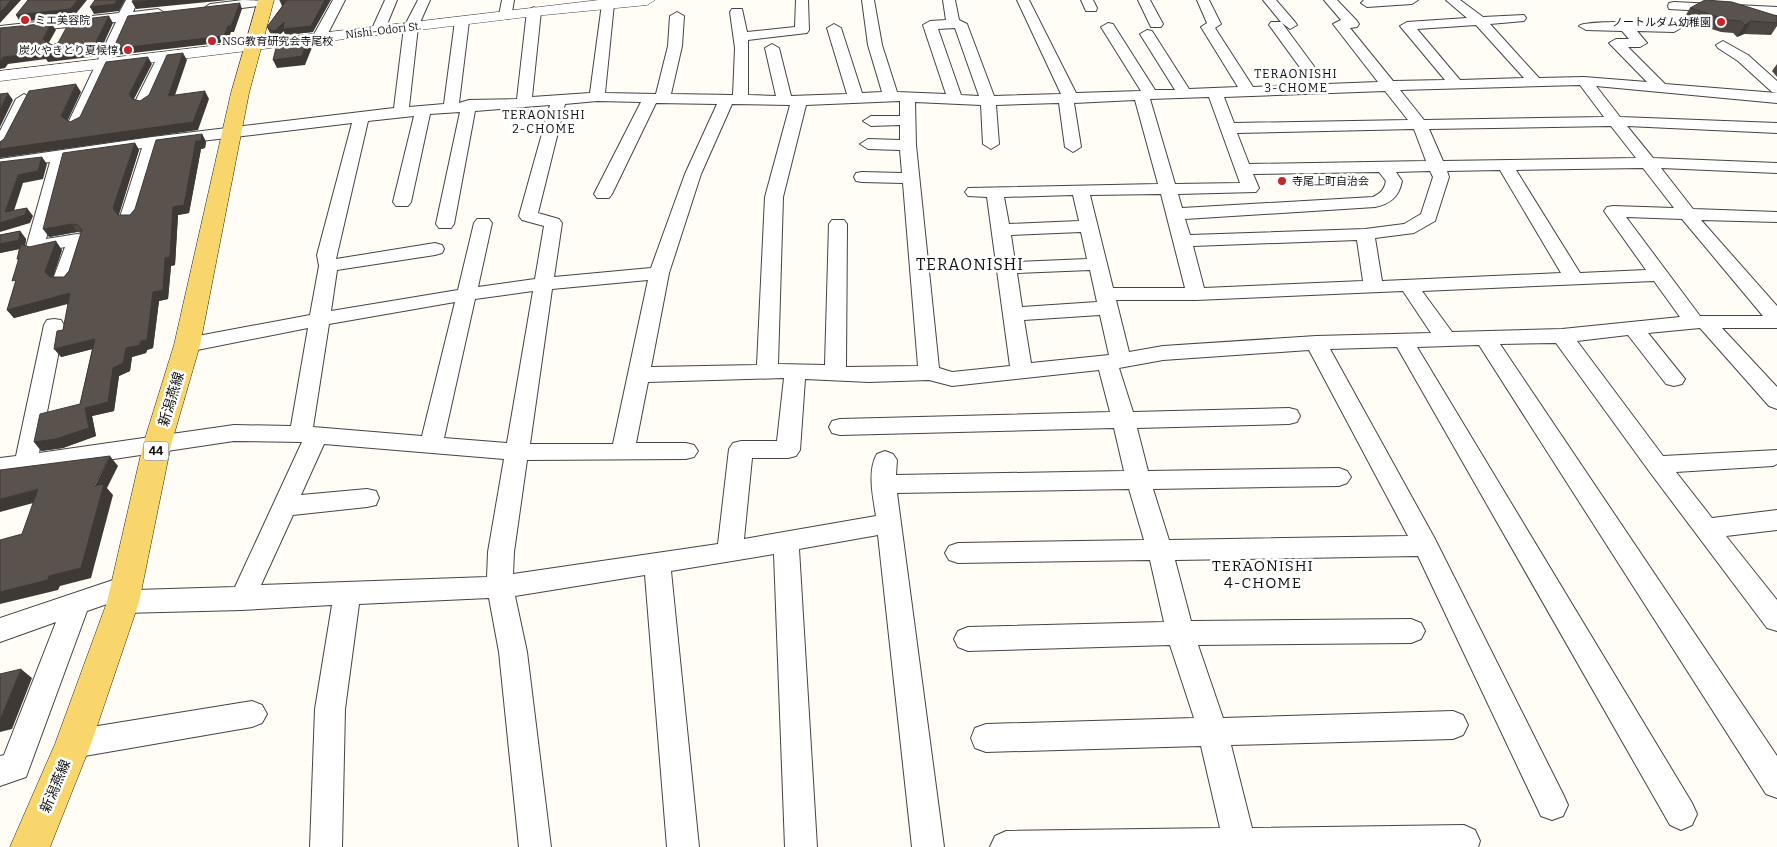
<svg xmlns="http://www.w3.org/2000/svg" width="1777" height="847" font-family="Bitter,'Noto Sans JP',serif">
  <rect width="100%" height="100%" fill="#fffdf5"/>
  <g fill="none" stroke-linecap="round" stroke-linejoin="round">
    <g stroke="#444" stroke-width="2">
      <path id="minor" d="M126 0H138L133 12 158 9 165 13 158 17 129 20 84 123 76 128 70 126 68 123 116 22 0 34V26L119 13Z
        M243 0 271 1 265 5 210 12 204 8 210 4Z
        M333 0H345L324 41H314L312 38Z
        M385 0H397L383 34H373L371 31Z
        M418 0H430L418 27 409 107 444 104 455 21 462 17 469 21 459 103 469 100 517 99 527 11 534 7 541 11 532 97 590 93 602 4 608 0 614 4 605 93 656 94 668 46 670 16 677 12 684 16 682 46 671 94 733 95 735 48 730 12 732 9H742L747 32 795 27 796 0H808L809 30 807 33 748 40V95L776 96 765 48 772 44 779 48 791 96 847 94 827 28 834 24 841 28 862 93 882 92 868 45 862 0H874L882 45 897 92 946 94 923 25 930 21 946 20 943 0H955L959 20 967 24 994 96 1061 94 1017 0H1029L1076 93 1141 91 1101 27 1108 23 1113 24 1155 90H1175L1140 34 1147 30 1152 31 1189 89 1238 87 1201 27 1207 23 1197 0H1209L1221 24 1215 28 1253 87 1312 84 1269 25 1271 22H1281L1263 0H1276L1295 22 1297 25 1290 29 1282 23 1327 84 1378 82 1333 24 1341 20 1324 0H1337L1357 21 1359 24 1357 27 1350 28 1393 81 1445 80 1400 26 1407 22 1467 18 1446 0H1460L1483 17 1524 15 1526 18 1524 21 1490 24 1539 78 1584 77 1647 82 1609 43 1616 39H1629L1622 31 1586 30 1579 26C1585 20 1667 22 1679 25L1681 28 1674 32 1637 31 1647 43 1640 47H1628L1665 84 1777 93V103L1596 86 1620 117 1777 123V133L1627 126 1653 158 1777 163V173L1661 168 1693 209 1777 212V222L1701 220 1777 306V328H1722L1777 387V409L1769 406 1700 328 1648 333 1685 379 1682 384 1674 386 1666 384 1628 335 1577 341 1663 456 1777 450V464L1773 466 1676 472 1712 518 1777 510V530L1726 536 1777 600V631L1767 628 1649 471 1556 343 1500 344 1777 756V798L1766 794 1479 345 1417 347 1692 803 1697 814 1692 825 1681 830 1670 825 1397 347 1330 349 1435 539 1563 794 1568 805 1563 816 1552 820 1541 816 1418 556 1175 560 1191 621 1411 619 1421 623 1425 631 1421 639 1411 643 1198 645 1223 718 1453 711 1463 715 1468 725 1463 735 1453 739 1231 745 1252 828 1464 825 1475 830 1480 841 1478 847H990L995 836 1006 831 1220 828 1201 746 986 752 975 748 971 738 975 728 986 724 1194 718 1170 645 968 651 958 647 954 639 958 631 968 627 1164 622 1150 560 958 563 949 560 945 553 949 546 958 543 1144 540 1129 489 897 493 944 847H912L878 535 799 549 817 847H785L774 554 671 571 699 847H667L645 575 515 596 527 652 551 847H519L499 652 489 598 359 604 345 709 342 847H310L315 709 332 605 242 610 123 613 114 610 110 603 87 611 26 777 0 786V756L4 755 56 622 0 642V618L125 576 134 579 138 587 136 590 235 587 302 442 234 441 0 476V458L16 456 44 325 47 320 54 319 61 320 64 325 39 453 234 425 291 426 308 328 187 352 180 350 177 345 180 340 187 338 310 315 319 266 317 255 352 123 159 146 138 217 135 221H123L120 217 142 148 67 159 46 239 77 234 83 235 86 239 73 279 70 283H56L53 279 65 247 35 253 28 251 26 247 50 162 0 169V159L152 137 394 108 404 27ZM1476 25 1524 78 1460 80 1417 29ZM955 28 979 96 961 95 938 29ZM1580 85 1604 117 1424 120 1400 90ZM1385 91 1408 120 1234 123 1224 97ZM1209 97 1240 183 1175 184 1150 99ZM1135 100 1158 184 968 188 965 192 968 196 987 197 1010 366 952 372 939 368 916 145 915 102 981 105 983 144 991 149 999 144 996 105 1059 103 1065 147 1073 152 1081 147 1074 103ZM597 101 641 102 594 194 597 198H609L612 194 656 103 717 104 685 174 651 268 554 277 562 223 559 219 538 213 565 104ZM900 101V116H871L863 121 871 126 900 125V140L868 139 860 144 868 149 900 150 902 173 862 172 856 173 854 177 856 181 862 182 903 183 918 366 846 367 847 224 844 220H832L829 224 825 365 778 364 783 197 806 105ZM732 104 790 105 765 197 757 365 651 367 669 273 701 174ZM550 105 519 216 522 220 544 226 535 279 478 287 492 223 489 219H477L474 223 458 290 331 311 337 270 435 255 442 253 444 249 442 245 435 243 336 259 368 121 414 116 393 202 396 206H408L411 202 430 114 460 112 436 224 439 228H451L454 224 475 111ZM1611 126 1636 158 1443 161 1429 129ZM1414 129 1426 161 1249 164 1237 133ZM1643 168 1674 208 1613 206 1607 207 1604 211 1646 270 1580 273 1516 170ZM1500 170 1561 273 1382 281 1375 238 1414 233 1435 221 1449 177 1447 171ZM1430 171 1433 177 1421 214 1404 224 1365 229 1190 235 1185 219 1375 207C1390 204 1399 197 1402 181L1396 172ZM1379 172 1386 181C1384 190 1381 193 1373 197L1182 208 1178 194 1256 192 1259 188 1253 174ZM1161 194 1185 288H1113L1090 195ZM1073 195 1079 221 1009 224 1004 197ZM1626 217 1682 219 1763 316H1700ZM1081 232 1087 259 1015 262 1011 235ZM1357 240 1363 281 1204 288 1193 246ZM1090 270 1097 302 1022 307 1017 273ZM648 280 613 444H530L552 289ZM1654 281 1680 317 1562 329 1452 332 1422 291ZM533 291 507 443 444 438 475 299ZM1403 291 1431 333 1316 336 1163 346 1129 352 1116 300H1196ZM455 302 422 436 313 427 329 324ZM1100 315 1109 355 1031 363 1024 320ZM1309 350 1408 536 1169 540 1153 489 1339 486 1347 483 1351 477 1347 471 1339 468 1148 471 1137 428 1289 424 1297 422 1300 416 1297 410 1289 408 1133 412 1119 368 1163 360ZM1099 370 1110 412 840 419 832 421 829 427 832 433 840 435 1114 428 1124 471 896 475 897 460 893 454 885 451 877 454C867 471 873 497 876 516L744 539 752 458H788L796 456 800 450 805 379 869 382 929 380 952 386ZM784 378 777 441H741L733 443 729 449 718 544 513 574 514 552 527 460 686 459 694 457 698 451 694 445 686 443H636L648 382ZM324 444 504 459 488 552 487 577 261 585 293 515 367 507 376 505 379 498 376 491 367 489 301 495Z
        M502 0H514L511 18 506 19 499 15Z
        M1081 0H1093L1097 8 1096 11H1086Z
        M1138 0H1150L1163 24 1161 27H1151Z
        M1364 0H1418L1412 4 1367 7 1361 3Z
        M1674 2 1777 7V15L1669 9 1668 6 1669 3Z
        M1723 41 1748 55 1777 81V93L1772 92 1738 61 1718 48 1716 45Z
        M165 52 172 56 151 102 143 107 138 105 135 102 158 56Z
        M24 94 32 99 8 146 0 151V131L16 99Z
        M252 701 262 705 267 714 262 723 252 727 73 758 62 754 58 744 62 734 73 730Z"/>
    </g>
    <g stroke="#444" stroke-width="1">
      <path id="tertiary" d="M599 0H655L647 5 534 16 0 81V71Z"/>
    </g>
    <g stroke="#222" stroke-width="1">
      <path id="primary" d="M258 0H274L249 93 200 345 171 445 139 602 91 744 50 847H10L55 744 107 602 143 445 174 345 231 93Z"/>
    </g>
    <use href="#minor" fill="#fff" fill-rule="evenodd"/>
    <use href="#tertiary" fill="#fff" fill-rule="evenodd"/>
    <use href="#primary" fill="#f9d66b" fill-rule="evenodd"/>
  </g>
  <path fill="#4d4742" d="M280 1 313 32 285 35 284 31 278 36 274 37 270 33 267 27 282 6Z
    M1690 8 1777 16V26L1771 35 1744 34 1737 37 1733 33 1721 32 1683 20Z
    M1777 64V77L1772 71Z
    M202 134 206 142 205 148 201 149 189 213 178 215 175 265 171 266 168 299 159 301 153 348 147 350 146 353 132 357 130 371 119 376 114 411 92 416 96 436 63 448 41 451 80 404 92 349 61 357 63 330 68 304 14 318 7 310 15 284 19 261 17 259 19 249 0 253V235L20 231 26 239 25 245 29 247 62 250 53 277H64L69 271 81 233 77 232 49 237 135 143 139 150 119 215H130Z"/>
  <path fill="#3f3936" d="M11 0H21L0 23V12Z
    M78 0H87L74 16 20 22 16 15Z
    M117 0H125L119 11 94 14 90 7Z
    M154 0H228L136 9 132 2Z
    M287 0 283 7 280 1Z
    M325 0H331L313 32 285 35 284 31 278 36 274 37 272 31 284 22Z
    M240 3 242 9 234 32H231L227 42 116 55 113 49 228 26Z
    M109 16 113 23 98 56 48 62 46 59 8 64 5 68 0 69V61L3 57 45 52Z
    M1751 21 1744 34 1737 37 1745 25Z
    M51 23 56 30 47 46 43 39Z
    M309 36 313 45 305 65 277 68 273 60Z
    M183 53 187 60 172 104 168 96Z
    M148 57 152 64 133 101 129 94Z
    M76 84 81 92 66 124 61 116Z
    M205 91 209 99 198 130 0 158V149Z
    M8 93 13 100 0 127V109Z
    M202 134 206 142 205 148 201 149 189 213 178 215 175 265 171 266 168 299 159 301 153 348 147 350 146 353 132 357 130 371 119 376 114 411 92 416 96 436 63 448 41 451 34 442 85 408 126 348 153 292 165 258 173 207 196 141Z
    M135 143 139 150 118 216 113 208Z
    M42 157 47 164 43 179 23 183 11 220 27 208 33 216 30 223 0 232V223L5 212 18 175Z
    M72 224 77 232 49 237 43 229Z
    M20 231 26 239 25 248 0 253V244Z
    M56 241 62 250 52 280 45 272Z
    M70 293 76 301 14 318 7 310Z
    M95 339 101 347 61 357 54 349Z
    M110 456 118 466 107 488 113 495 91 578 60 586 58 590 0 604V592L49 576Z
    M38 489 48 499 0 512V499Z
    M21 669 32 678 12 729 0 732V720Z"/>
  <path fill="#5a524d" stroke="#3f3936" d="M0 0H11L0 12Z
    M28 0H78L70 9 16 15Z
    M95 0H117L115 4 90 7Z
    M133 0H154L132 2Z
    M280 0H325L311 26 283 29 284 22 276 30 272 31 267 27 287 0 280 1Z
    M1705 0 1732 2 1777 16V23L1751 21 1745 25 1741 21 1728 20 1690 8Z
    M240 3 231 26H228L224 36 113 49 128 16Z
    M109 16 93 48 43 55 45 52 3 57 0 61V28L51 23 43 39 52 45 58 43 70 21Z
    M309 36 302 56 273 60 278 40Z
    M183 53 168 96 205 91 193 122 0 149V142L4 139 29 91 76 84 61 116 70 122 80 117 106 62 148 57 129 94 132 99 140 101 149 95 167 55Z
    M8 93 0 109V94Z
    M202 134 201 141H196L184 205 173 207 170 257 165 258 163 290 153 292 147 340 141 341 140 345 126 348 123 363 113 368 108 402 85 408 89 428 56 439 34 442 40 414 80 404 95 339 54 349 57 331 63 330 70 293 7 310 16 280 12 281 19 258 17 259 21 244 29 247 56 241 45 272 50 277H64L69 271 82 230 78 225 72 224 43 229 63 153 135 143 113 208 118 215H130L135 209 156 140Z
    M42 157 38 171 18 175 5 212 27 208 25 215 0 223V162Z
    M20 231 19 240 0 244V235Z
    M110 456 94 486 104 484 81 568 49 576 48 580 0 592V540L22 534 38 489 0 499V470Z
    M21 669 0 720V674Z"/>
  <g fill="#c4262e" stroke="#fff" stroke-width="2">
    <circle cx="25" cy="20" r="5"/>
    <circle cx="1721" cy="22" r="5"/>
    <circle cx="212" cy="41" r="5"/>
    <circle cx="128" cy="50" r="5"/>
    <circle cx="1282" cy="181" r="5"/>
  </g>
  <g text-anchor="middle" stroke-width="5" stroke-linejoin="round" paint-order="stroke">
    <g font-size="11" fill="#111" stroke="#fff" text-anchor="start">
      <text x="35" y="24">ミエ美容院</text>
      <text x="1711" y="26" text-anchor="end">ノートルダム幼稚園</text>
      <text x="222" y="45">NSG教育研究会寺尾校</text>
      <text x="118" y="54" text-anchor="end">炭火やきとり夏候惇</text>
      <text x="1292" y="185">寺尾上町自治会</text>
    </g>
    <g font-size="11" fill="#111" stroke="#fff">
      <text transform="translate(383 30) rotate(-7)" y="4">Nishi-Odori St.</text>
    </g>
    <g font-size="12" letter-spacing="1" fill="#111" stroke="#fff">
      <text x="1296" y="78">TERAONISHI<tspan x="1296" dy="14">3-CHOME</tspan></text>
      <text x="544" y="119">TERAONISHI<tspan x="544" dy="14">2-CHOME</tspan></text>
    </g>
    <rect fill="#fff" stroke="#585858" stroke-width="1" x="143.5" y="441.5" width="25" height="19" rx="4"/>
    <g font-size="12" font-weight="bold" fill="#111">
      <text x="156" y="455">44</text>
    </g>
    <g font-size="14" fill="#111" stroke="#fff">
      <text transform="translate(171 399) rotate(-73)" y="5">新潟燕線</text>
      <text transform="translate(55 786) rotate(-67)" y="5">新潟燕線</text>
    </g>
    <g font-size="15" letter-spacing="1" fill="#111" stroke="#fff">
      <text x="1263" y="571">TERAONISHI<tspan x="1263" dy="17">4-CHOME</tspan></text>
    </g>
    <g font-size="16" letter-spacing="1" fill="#111" stroke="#fff">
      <text x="970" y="270">TERAONISHI</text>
    </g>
  </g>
</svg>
